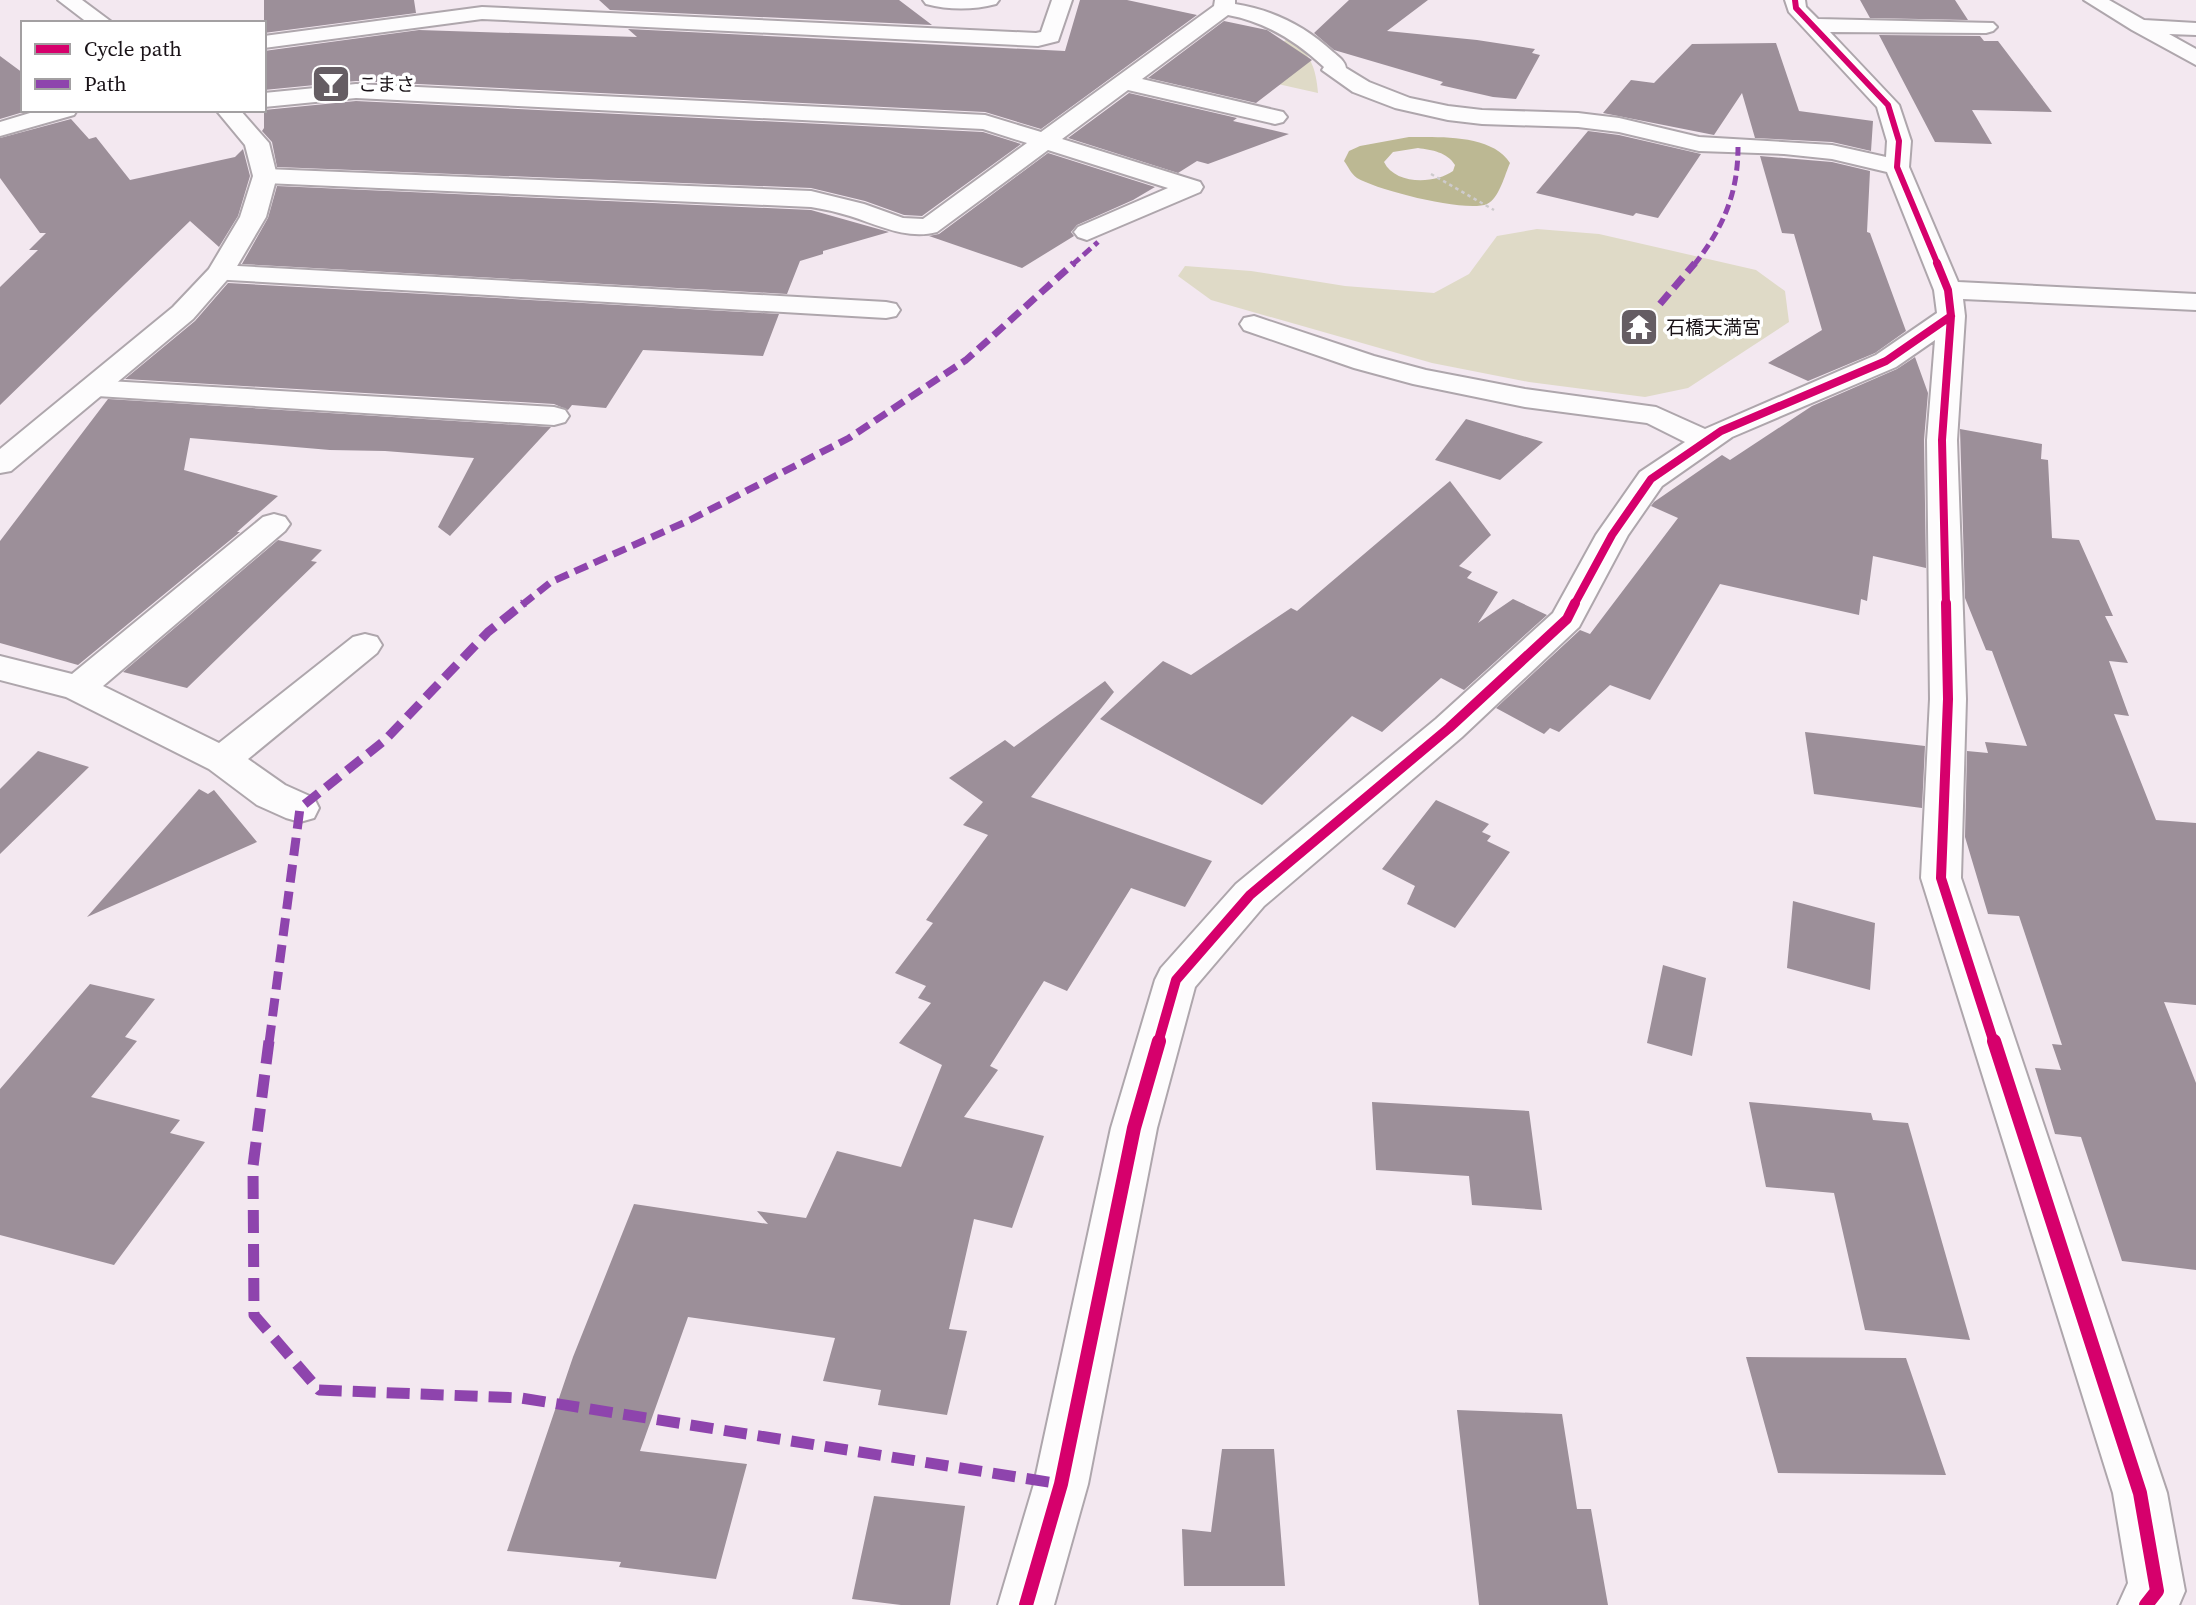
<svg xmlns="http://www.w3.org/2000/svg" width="2196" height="1605" font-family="'Source Serif 4','Noto Sans JP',serif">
  <rect width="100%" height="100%" fill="#f3e8f0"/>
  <path fill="#dfdac7" d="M1287 39C1311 51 1316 69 1318 93L1242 76Z
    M1537 229 1599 234 1756 270 1785 291 1789 322 1688 388 1645 397 1529 382 1432 363 1211 300 1178 276 1185 266 1251 271 1345 286 1434 293 1469 274 1497 236Z"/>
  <path fill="#bcb893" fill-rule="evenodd" d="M1409 137C1439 137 1492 134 1510 163 1505 174 1499 199 1487 204 1466 213 1377 190 1357 178 1351 174 1348 166 1344 161L1349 151 1360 146ZM1418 148C1432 150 1447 152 1455 165L1453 171C1435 184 1395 185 1384 162L1393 152Z"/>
  <path fill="#9c8f99" d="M264 0H414L416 13 264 33Z
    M599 0H899L932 25 610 10Z
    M1080 0H1127L1197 15 1041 129 985 112 356 81 264 90V51L419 30 637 37 628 29 1065 51Z
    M1349 0H1428L1387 31 1477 40 1535 49 1532 53 1540 55 1516 99 1493 97 1440 85 1443 82 1334 50 1314 33Z
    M1860 0H1955L1968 20 1870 18Z
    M1224 21 1267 30 1312 60 1256 103 1148 78Z
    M1879 35 1980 36 1984 41H1998L2052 112 1972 110 1992 144 1935 142Z
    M1776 43 1799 111 1873 121 1871 151 1832 142 1755 138 1742 93 1714 135 1603 113 1631 80 1654 83 1692 44Z
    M0 56 23 73V110H30L0 119Z
    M1129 93 1237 118 1233 121 1289 134 1208 164 1197 161 1178 173 1068 138Z
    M356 101 983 132 1021 144 922 216 904 215 865 201 811 188 277 167 272 142 262 131 264 128V110Z
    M71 119 89 139 96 137 130 180 235 157 243 149 250 176 238 216 219 247 190 221 0 405V287L38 250H29L46 233H40L0 178V138Z
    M1588 131 1619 135 1701 154 1658 218 1636 213 1633 216 1536 193Z
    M1048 153 1155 187 1133 200 1077 225 1071 232 1074 236 1022 268 929 236 939 234Z
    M1760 156 1832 162 1870 171 1867 232 1870 233 1906 331 1875 353 1808 381 1768 363 1822 330 1794 234 1782 233Z
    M277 186 811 210 889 232 823 251V254L800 261 787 294 242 264 268 218Z
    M228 283 779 314 763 356 643 350 606 408 572 405 568 410 554 404 125 379 195 321Z
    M1915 357 1928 393 1924 440 1926 568 1873 556 1867 601 1861 599 1859 615 1720 584 1650 700 1610 685 1559 732 1550 728 1544 734 1496 708 1580 630 1590 634 1678 518 1651 506 1654 502 1722 455 1730 460 1812 406 1897 369Z
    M108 399 551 427 450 536 438 527 474 458 385 451 330 450 190 438 184 470 278 496 237 532H240L78 665 0 643V541Z
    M1466 419 1543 442 1500 480 1435 460Z
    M1960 429 2042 444 2041 459 2048 460 2052 538 2079 540 2113 616H2105L2128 663 2109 661 2129 716 2114 714 2156 820 2196 823V1005L2164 1002 2196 1083V1270L2122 1261 2081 1137 2055 1134 2035 1068 2061 1070 2052 1044 2062 1045 2019 916 1988 914 1965 837 1967 751 1988 753 1985 742 2027 746 1992 651 1986 650 1965 598Z
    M1450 481 1491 535 1459 566 1472 572 1467 578 1498 592 1478 623 1513 599 1547 615 1464 690 1441 678 1382 732 1352 716 1262 805 1100 719 1163 661 1191 675 1291 608 1297 611Z
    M278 540 322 550 311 561 317 562 187 688 123 672Z
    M1105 681 1114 692 1031 797 1212 861 1185 907 1131 888 1067 991 1044 981 990 1066 998 1070 964 1117 1044 1136 1012 1228 974 1219 949 1329 967 1331 947 1415 878 1405 881 1390 823 1381 835 1338 688 1317 640 1451 747 1464 716 1579 619 1567 621 1562 507 1551 573 1357 634 1204 768 1224 757 1211 806 1218 837 1151 901 1167 942 1065 899 1043 931 1003 918 998 926 986 895 973 933 923 926 920 988 835 963 825 983 802 949 778 1005 740 1014 747Z
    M1805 732 1925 746 1922 808 1814 794Z
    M38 751 89 767 0 854V789Z
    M199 789 208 794 214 790 257 842 87 917Z
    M1436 800 1489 824 1482 832 1491 836 1487 841 1510 852 1455 928 1407 904 1415 886 1382 869Z
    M1793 901 1875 923 1870 990 1787 968Z
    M1663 965 1706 978 1692 1056 1647 1043Z
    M90 984 155 999 125 1037 137 1041 91 1097 180 1120 170 1133 205 1142 114 1265 0 1235V1089Z
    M1372 1102 1529 1111 1542 1210 1472 1205 1469 1176 1376 1170Z
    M1749 1102 1871 1113 1873 1120 1908 1123 1970 1340 1865 1330 1834 1193 1766 1187Z
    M1746 1357 1906 1358 1946 1475 1778 1473Z
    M1457 1410 1562 1414 1577 1509H1591L1608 1605H1479Z
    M1222 1449H1274L1285 1586H1184L1182 1529 1211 1532Z
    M874 1496 965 1506 950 1605H901L852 1599Z"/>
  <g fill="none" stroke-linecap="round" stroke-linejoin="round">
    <g stroke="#aea6ac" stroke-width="4">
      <path id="minor" d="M923 0H999L996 4C973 10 949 10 926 4Z
        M1052 0H1072L1058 41 1038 46 482 19 264 48V36L482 7 1036 33 1041 32Z
        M1215 0H1235V4C1273 10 1305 26 1333 52 1339 57 1345 61 1346 68L1369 82 1410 98 1448 106 1482 110 1578 113 1619 118 1699 137 1832 145 1886 157 1887 141 1877 107 1789 12 1785 0H1805L1806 7 1818 19 1993 23 1997 27 1993 31 1986 33 1830 32 1899 105 1911 141 1909 167 1958 282 2196 294V310L1963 299 1965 316 1957 440 1966 699 1961 878 2167 1493 2185 1591 2179 1605H2118L2128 1583 2113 1493 1921 878 1930 699 1927 440 1935 340 1896 367 1732 437 1662 486 1628 535 1579 627 1462 737 1264 906 1195 987 1157 1128 1088 1484 1054 1605H998L1034 1484 1111 1128 1155 980 1161 968 1236 884 1436 719 1553 613 1596 535 1640 472 1685 442 1647 423 1525 407 1413 384 1354 368 1244 330 1240 324 1244 318 1254 316 1374 356 1426 370 1525 389 1656 407 1705 429 1876 355 1937 313 1934 290 1887 172 1832 159 1784 154 1699 151 1619 132 1578 127 1482 124 1448 120 1395 108 1353 92 1322 70 1324 67C1296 41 1266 22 1228 15L1142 79 1283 112 1287 117 1283 122 1275 124 1128 90 1062 139 1200 182 1203 187 1200 192 1087 240 1078 237 1074 232 1078 227 1168 188 1048 150 937 232C907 240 878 225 850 216 837 212 824 209 811 207L265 183 256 181 253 176 256 171 265 169 811 191 864 204 903 218 923 219 1027 143 983 129 356 98 264 107V93L356 84 985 115 1041 132 1214 6Z
        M2084 0H2109L2144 20 2196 23V35L2169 34 2196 49V65L2132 30Z
        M40 110H77L74 115 0 136V122Z
        M220 265 886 302 896 304 900 310 896 316 886 318 211 279 207 273 211 267Z
        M91 380 554 407 565 410 569 416 565 422 554 425 81 395 76 389 81 383Z
        M274 514 285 517 290 524 285 531 103 686 219 743 353 637 365 634 377 637 382 645 377 653 248 759 285 785 314 798 319 808 314 818 300 822 286 818 257 805 209 769 66 697 0 680V656L72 674 263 517Z"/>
    </g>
    <g stroke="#aea6ac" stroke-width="4">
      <path id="tertiary" d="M58 0H82L113 23H88Z
        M216 110H240L269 143 277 176 266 217 233 273 193 319 11 471 0 473V449L173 307 209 269 240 217 253 176 245 145Z"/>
    </g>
    <path stroke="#cecbcd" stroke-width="2.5" stroke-dasharray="3.5 3.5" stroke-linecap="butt" d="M1431 174 1494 210"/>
    <use href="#minor" fill="#fdfcfd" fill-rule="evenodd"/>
    <use href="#tertiary" fill="#fdfcfd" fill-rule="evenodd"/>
    <path stroke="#8e44ad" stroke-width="5" stroke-dasharray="10 5" stroke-linecap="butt" d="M1072 265 1098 242
      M1694 265C1723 228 1738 194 1738 147"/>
    <path stroke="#8e44ad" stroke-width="7" stroke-dasharray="14 7" stroke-linecap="butt" d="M1660 304 1695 263
      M522 605 551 582 690 520 849 438 966 360 1074 263"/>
    <path stroke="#8e44ad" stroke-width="9" stroke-dasharray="18 9" stroke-linecap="butt" d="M269 1043 300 808 385 740 488 632 524 603"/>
    <path stroke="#8e44ad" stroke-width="11" stroke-dasharray="23 11" stroke-linecap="butt" d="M269 1041 253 1166 254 1315 319 1390 521 1398 1061 1484"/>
    <g stroke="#fff" stroke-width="9">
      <path id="cycleway-far3" d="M1795 0 1796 8 1888 105 1899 141 1897 167 1938 265"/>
    </g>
    <g stroke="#fff" stroke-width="11">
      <path id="cycleway-far2" d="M1937 263 1948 290 1951 316 1942 440 1946 605
        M1574 605 1612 535 1651 479 1721 431 1886 361 1951 316"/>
    </g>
    <g stroke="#fff" stroke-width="15">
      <path id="cycleway-far1" d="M1946 603 1948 699 1941 878 1994 1043
        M1158 1043 1176 980 1250 895 1449 728 1567 619 1575 603"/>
    </g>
    <g stroke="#fff" stroke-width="18">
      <path id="cycleway" d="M1994 1041 2140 1493 2157 1591 2146 1605
        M1026 1605 1061 1484 1134 1128 1159 1041"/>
    </g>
    <use href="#cycleway-far3" stroke="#d6006c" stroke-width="6"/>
    <use href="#cycleway-far2" stroke="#d6006c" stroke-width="8"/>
    <use href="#cycleway-far1" stroke="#d6006c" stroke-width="10"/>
    <use href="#cycleway" stroke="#d6006c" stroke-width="14"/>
  </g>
  <defs>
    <g id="bar-square" transform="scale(2.0125)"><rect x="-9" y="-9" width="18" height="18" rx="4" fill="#655d63" stroke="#fff"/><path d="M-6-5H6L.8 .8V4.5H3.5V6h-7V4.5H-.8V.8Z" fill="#fff"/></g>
    <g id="temple-square" transform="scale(2.0125)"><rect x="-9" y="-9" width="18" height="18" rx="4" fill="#655d63" stroke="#fff"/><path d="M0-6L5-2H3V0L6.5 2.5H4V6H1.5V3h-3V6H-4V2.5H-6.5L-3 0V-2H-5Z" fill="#fff"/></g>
  </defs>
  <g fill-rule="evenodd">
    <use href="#bar-square" x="331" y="84"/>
    <use href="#temple-square" x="1639" y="327"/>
  </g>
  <g text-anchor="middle" stroke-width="7" stroke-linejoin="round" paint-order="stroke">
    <g font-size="19" fill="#191217" stroke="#fff" text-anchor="start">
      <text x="358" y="91">こまさ</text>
      <text x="1666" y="334">石橋天満宮</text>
    </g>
  </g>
  <rect x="21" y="21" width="245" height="91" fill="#ffffff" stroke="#a3a0a2" stroke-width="2"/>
  <rect x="35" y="44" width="35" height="10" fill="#d6006c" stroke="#a3a0a2" stroke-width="2"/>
  <text x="84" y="56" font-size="21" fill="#191217">Cycle path</text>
  <rect x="35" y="79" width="35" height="10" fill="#8e44ad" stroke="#a3a0a2" stroke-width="2"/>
  <text x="84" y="91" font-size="21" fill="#191217">Path</text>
</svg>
